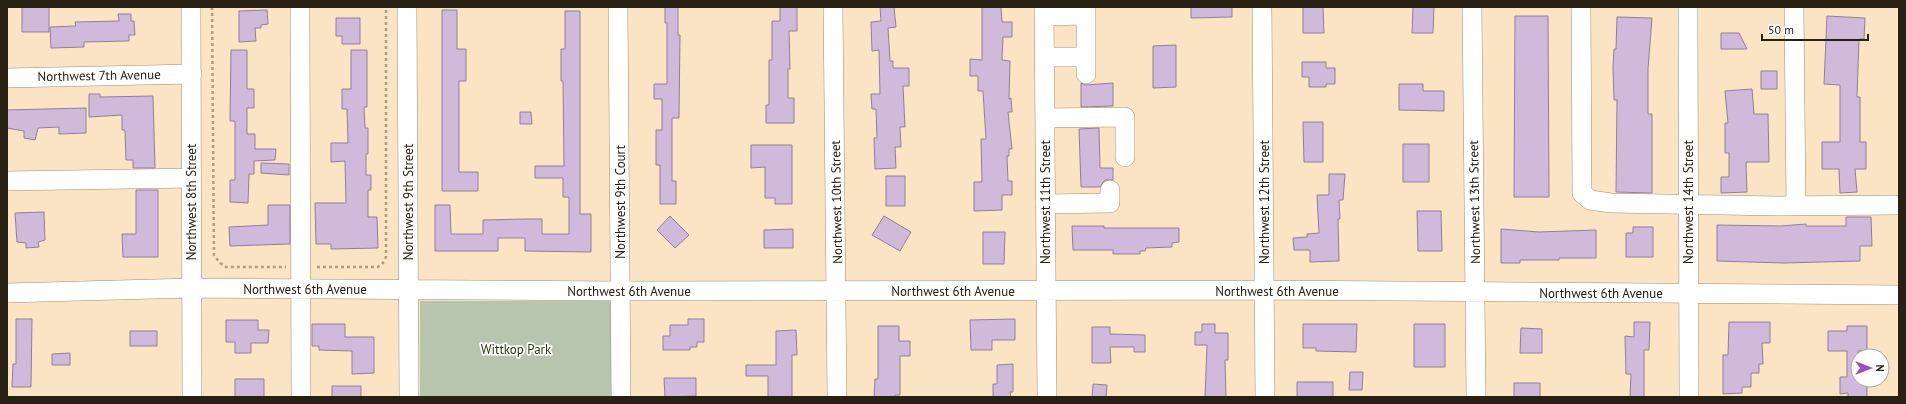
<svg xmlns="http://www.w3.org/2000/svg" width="1906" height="404" font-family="'PT Sans',sans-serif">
  <rect width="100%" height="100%" fill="#fae4c3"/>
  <path fill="#b8c5ae" d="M420 301H612L613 397H420Z"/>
  <path fill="#d1b9db" stroke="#927e9b" d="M22 7H49V32H22Z
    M665 7H678V35H680L679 118H672V181H676V204H660V165H656V130H662V99H654V84H667V23H665Z
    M780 7H797V31H789L790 69H788V98H794V123H766V105H769V60H772V21H780Z
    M880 7H894L896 27 888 28 890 61H893V68H909V86H903L905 127H900L901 147H895L896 168 875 169 874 138H877L876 109H872L871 94H880L879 50 872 51 871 22 881 21Z
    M982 7H1001L1002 22H1012V37H1003L1002 60 1010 61 1009 99 1011 98 1012 112H1008L1012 149H1009V156H1007L1008 181H1012V195H1002V210L974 211V182H982L981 139H986L983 91H978V76H970V59L982 60Z
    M1191 7H1232V17L1191 18Z
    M1303 7H1323L1324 33H1303Z
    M1413 7H1434L1433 33H1412Z
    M267 10 268 24 261 25V28H255L256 41 239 42V11Z
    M442 10H457V49H466V81H459V172H478V191H442Z
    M565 11H580V214H591V252L525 251V238H498V251H435V205H450L451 234H483V220L525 219H542V234H569V197H563V178H535V166H564L563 81H561V49H565Z
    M118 14H131V21H134L135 35H129V41L84 42V47L51 48 50 27 76 26 75 22 119 21Z
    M1515 16H1548L1549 197H1514Z
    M1827 16 1865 18 1864 39H1859L1857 97H1860V142H1866V169H1855L1857 192 1840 193 1839 169H1822V142H1840V85L1824 84Z
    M1617 17 1652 18 1648 69V114H1652V193L1616 192 1617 100H1614L1613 68 1614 49H1616Z
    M336 18H360V44H342V36H336Z
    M1721 33H1739L1747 49H1721Z
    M1176 45V87L1153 88V46Z
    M231 50H247V89H254V108H247V134H255V149H276L275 160 254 161V174H249L248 203 230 202V180H235V121H230Z
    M351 50H367V107H364L365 128H368V154H366V175H371V190H368V217H377L378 248 331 249V244H316L315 203H346L345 161 331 162V143H348L347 109H342V89H351Z
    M1302 62H1326V68H1335V84H1326V87H1309V77H1302Z
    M1761 71H1777V89H1761Z
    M1081 83 1086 85 1113 83V106L1081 107Z
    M1399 84H1423V91H1444V111L1399 110Z
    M1752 89 1754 114H1768L1769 162H1746L1747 192 1721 193V177H1729V153H1725V123H1728L1725 91Z
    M89 94H100V97L153 96 155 168H133V160H126L125 130H122V115L89 117Z
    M86 108V133L59 134V127L38 128 35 140 24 138V131L7 128V110Z
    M520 112H531L532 124H520Z
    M1303 122H1323V162H1304Z
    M1099 128 1100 168H1113V180H1105L1100 187H1081L1079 129Z
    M1403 144H1429V182H1403Z
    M751 145H792V204H775V198H765V167L751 168Z
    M261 163 289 164V175L261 173Z
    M1329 174H1345L1343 200H1339L1340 219H1338L1339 261 1310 262V250H1294L1293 238 1307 237V234L1319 233 1317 195H1329Z
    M886 176H905V206H886Z
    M136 190H158V257H123L122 234H136Z
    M268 205H290V244L230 246 229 227 268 225Z
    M1417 211H1441L1442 251H1418Z
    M44 212 45 240 38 242 39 247 26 248V243L17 242 15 213Z
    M670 216 689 235 675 248 657 230Z
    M884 216 911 232 900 251 872 235Z
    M1846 217H1871L1872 246H1860V261L1784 263 1717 261V225L1781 226 1806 224V226H1846Z
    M1072 226H1104V228H1179V242L1172 243V247L1146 248 1145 251H1140V254H1113V250H1073Z
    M1633 227H1653V257H1626V233H1633Z
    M793 229V248H764V230Z
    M1501 229 1539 232 1596 230V258H1559V260H1520V263H1501Z
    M983 232H1005L1004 264H983Z
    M16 319H32L31 387H12L13 364H16Z
    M688 319H704V342H697V347H690V350H663V336H670V325H688Z
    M1015 319V340H992V350H971L970 320Z
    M226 320H258V330H269L268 343H251V353H235V342H226Z
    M1634 322H1650L1649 350H1644V397H1630L1631 374H1626L1625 336 1634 337Z
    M1729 322H1770V343H1762L1763 364H1759V373H1751V387H1742V393L1723 394V355H1728Z
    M312 324H345V337H374V373L352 374V351L319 350V346H312Z
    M1202 324H1215V333H1228V360H1225L1226 397H1205L1207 345H1195V332H1202Z
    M1303 324H1357L1356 352 1316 351V348H1303Z
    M1414 324H1445V367H1414Z
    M878 326H899V341H910V356H900V395H895V397H874L875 379H878Z
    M1847 326H1867V350L1858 351V380H1867V397H1848V393L1840 394V377H1847V351H1828V331H1847Z
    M1092 327H1110V334L1145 335V352H1134V347H1110L1111 363H1092Z
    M1521 328 1542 329V353H1520Z
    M796 330 797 355H792V397H768V376H746V365H776V331Z
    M130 331H157V346H130Z
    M70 353V365H52V354Z
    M1013 364V392H1010L1011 397H993V384H997V365Z
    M1350 372H1363L1362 390H1349Z
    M664 378H696V396L665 397Z
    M235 379H264V397H235Z
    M1297 382H1333V397H1297Z
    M1514 383H1540V397H1514Z
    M1093 384 1107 385 1106 397H1092Z
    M332 386H361V397H332Z"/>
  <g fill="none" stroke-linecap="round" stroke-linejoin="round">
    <g stroke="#a08d6e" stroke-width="20">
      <path id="minor" d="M191 7 192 397
        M300 7 301 397
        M407 7 409 397
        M618 7 621 397
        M833 7 837 397
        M1044 7 1047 397
        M1086 7V74
        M1262 7 1265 397
        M1472 7 1476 397
        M1581 7 1582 193 1590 200 1611 203 1777 206 1899 205
        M1688 7 1689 397
        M1794 7 1796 206
        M1044 16 1086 15
        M1044 57H1086
        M7 78 192 74
        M1045 118 1125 117V157
        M7 181 191 178
        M1045 204 1110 203V190
        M7 293 191 288 621 291 1264 290 1899 295"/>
    </g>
    <path stroke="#ad9d83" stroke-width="2.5" stroke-dasharray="3 3" stroke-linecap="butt" d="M212 7 214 255 220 263 226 267H286
      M317 267H378L383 263 386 257V7"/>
    <use href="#minor" stroke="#fff" stroke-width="19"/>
  </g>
  <g text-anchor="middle" stroke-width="3.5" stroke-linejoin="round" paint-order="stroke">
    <g font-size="13" fill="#272013" stroke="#fff">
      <text transform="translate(99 75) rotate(-1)" y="5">Northwest 7th Avenue</text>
      <text transform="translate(191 202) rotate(-90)" y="5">Northwest 8th Street</text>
      <text transform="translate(408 202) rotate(-90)" y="5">Northwest 9th Street</text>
      <text transform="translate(620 202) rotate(-90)" y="5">Northwest 9th Court</text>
      <text transform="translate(836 202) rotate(-91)" y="5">Northwest 10th Street</text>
      <text transform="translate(1045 202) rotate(-90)" y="5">Northwest 11th Street</text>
      <text transform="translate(1264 202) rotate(-90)" y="5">Northwest 12th Street</text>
      <text transform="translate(1474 202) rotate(-91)" y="5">Northwest 13th Street</text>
      <text transform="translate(1688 202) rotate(-90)" y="5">Northwest 14th Street</text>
      <text x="305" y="294">Northwest 6th Avenue</text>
      <text x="629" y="296">Northwest 6th Avenue</text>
      <text x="953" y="296">Northwest 6th Avenue</text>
      <text x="1277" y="296">Northwest 6th Avenue</text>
      <text x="1601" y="298">Northwest 6th Avenue</text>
    </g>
    <g font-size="13" fill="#253f08" stroke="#fff">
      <text x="516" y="354">Wittkop Park</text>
    </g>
  </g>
  <rect width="1906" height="404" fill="none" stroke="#272013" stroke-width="16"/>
  <g transform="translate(1870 368) rotate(90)"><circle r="19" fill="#ffffff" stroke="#a9a6a1"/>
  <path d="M0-3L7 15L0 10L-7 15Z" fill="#9b4ebf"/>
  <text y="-6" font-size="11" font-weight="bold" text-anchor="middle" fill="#272013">N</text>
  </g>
  <path d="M1762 34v6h106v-6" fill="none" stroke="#272013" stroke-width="2"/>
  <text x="1768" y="34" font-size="12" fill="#272013" stroke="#ffffff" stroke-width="3" paint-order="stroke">50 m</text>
</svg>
